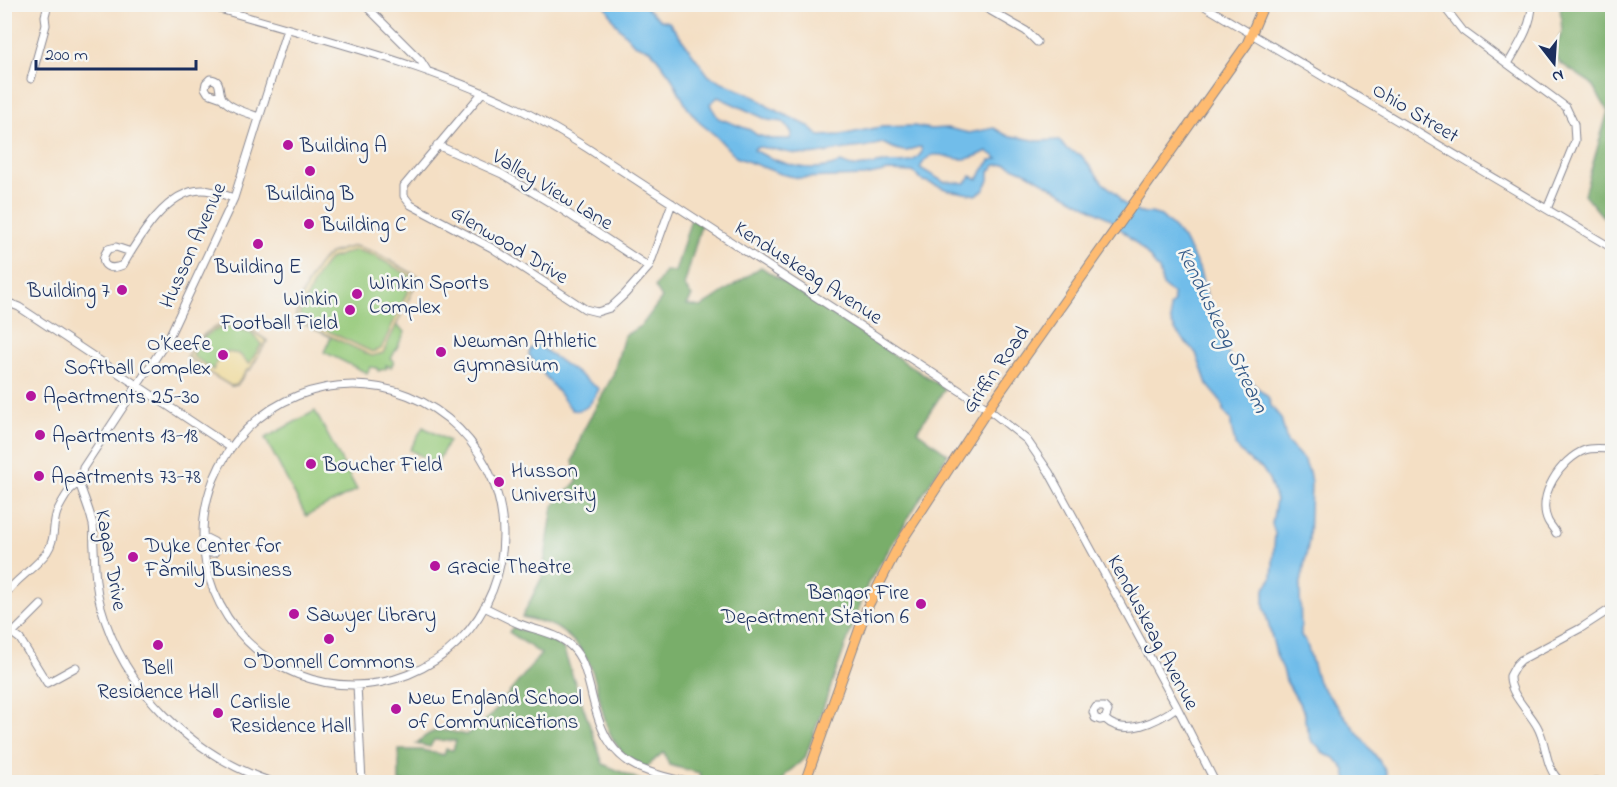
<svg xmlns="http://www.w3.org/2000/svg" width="1617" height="787" font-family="'Indie Flower',sans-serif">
  <rect width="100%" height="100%" fill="#f6f6f2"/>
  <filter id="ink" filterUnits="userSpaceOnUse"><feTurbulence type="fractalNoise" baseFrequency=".0167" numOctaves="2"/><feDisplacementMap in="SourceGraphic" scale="12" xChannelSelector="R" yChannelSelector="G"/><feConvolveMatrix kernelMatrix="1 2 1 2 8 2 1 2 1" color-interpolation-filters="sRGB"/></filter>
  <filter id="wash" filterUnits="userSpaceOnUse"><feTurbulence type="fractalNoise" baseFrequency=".008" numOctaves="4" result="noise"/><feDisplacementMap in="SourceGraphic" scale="24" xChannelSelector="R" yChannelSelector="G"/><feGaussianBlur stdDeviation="1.35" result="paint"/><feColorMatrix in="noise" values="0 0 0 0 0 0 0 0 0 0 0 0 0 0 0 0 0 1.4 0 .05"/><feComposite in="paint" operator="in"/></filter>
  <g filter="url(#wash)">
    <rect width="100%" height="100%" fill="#f4dfc4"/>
    <path fill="#97ca7b" stroke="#597c6c" stroke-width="1.5" d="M354 246 374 252 419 277 396 325 405 332 391 359 394 361 391 367 386 365 387 368 378 371 377 368 370 367 367 373 324 352 331 337 296 320C295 305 314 266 327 256 333 251 346 249 354 246Z
      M233 324 251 330 267 341 237 385 231 386 187 356C199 338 209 325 233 324Z
      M315 411 357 490 306 516 265 438Z
      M423 427 449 441 436 464 410 450Z"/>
    <path fill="#79ae6b" stroke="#4a6e64" stroke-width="1.5" d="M1560 5H1612V193L1603 217 1584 194 1608 111 1591 83 1560 63 1553 54 1562 32Z
      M691 219 701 225 684 286 692 296 687 305 701 307 761 267 945 389 917 431 948 454 868 583 805 758 786 774 782 782H702L700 773 669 765 664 752 646 767C638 763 628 758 622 752 588 712 612 663 557 628 547 622 533 620 522 617L542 577 553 506 577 481 573 461 582 433 613 375 624 336 642 325 662 298 655 287 665 271 675 272Z
      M513 627 550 640 563 648 603 764 644 782H657H399V750H422L444 755 446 749 453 750 456 741 434 740 430 747 416 744C434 726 443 729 466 735L491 715 541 654 509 632Z"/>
    <path fill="#eeda9e" stroke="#84847e" stroke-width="1.5" fill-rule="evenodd" d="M354 246 374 252 419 277 383 353 372 356 296 320C295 305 314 266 327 256 333 251 346 249 354 246ZM355 250 373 255 414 278 381 349 372 352 300 318V312L318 274 329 259Z
      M233 324 251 330 267 341 250 370 248 369 237 385 231 386 199 367 200 365 187 356C199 338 210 324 233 324ZM230 327 250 332 262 344 249 364 239 354 226 352 218 359 213 370 193 356C197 339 212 328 230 327Z"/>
    <path fill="#71bdea" stroke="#4676a4" stroke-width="1.5" fill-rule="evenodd" d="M605 5H643L660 20 669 22 709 76 757 98 769 107 808 126 819 136 841 135 880 127 914 126 931 129 947 128 969 133 994 128 1006 135 1039 141 1059 140 1066 149 1081 155 1103 183 1116 193 1121 202 1139 213H1151L1161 216 1175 229 1186 243 1199 268 1211 311 1234 367 1268 397 1271 406 1281 418 1287 442 1303 459 1309 471 1311 483 1309 540 1300 588 1301 636 1306 641 1318 682 1378 759 1386 772 1388 782H1347L1345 770 1335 758 1324 754 1318 746 1312 742 1305 721V713L1286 681 1283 669 1277 657 1264 607V590L1272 578 1275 533 1272 524 1276 500 1269 479 1262 468 1252 463 1235 446C1235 436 1230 430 1231 420L1224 412 1221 401 1207 384 1196 353 1177 333 1171 322 1170 311V306L1174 302 1173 294 1163 286 1159 270 1144 251 1110 219 1027 173 1006 164 996 165 989 171V180L983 191 976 195 948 190 922 180 913 172 888 171 865 176 799 178 781 174 736 157 715 135 700 123 687 107 670 75 651 50 634 44 616 24ZM718 97 768 120 783 122 792 133 790 139H771L757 135 750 130 718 118 710 104ZM882 143C890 146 899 152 907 151 912 150 914 147 921 147L922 152C911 168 899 161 883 163 868 165 855 170 841 162 815 176 777 163 754 150L756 147C771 147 784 153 798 154 813 156 825 153 840 150 855 147 868 148 882 143ZM987 151 998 159 990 160 978 179 971 176 966 183 944 182 920 168C932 144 946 160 964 159 972 158 980 155 987 151Z
      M538 345 599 389C593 400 587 413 572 410L529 355 530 349Z"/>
  </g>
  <g filter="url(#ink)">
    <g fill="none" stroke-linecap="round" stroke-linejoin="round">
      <g stroke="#888791" stroke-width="9">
        <path id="minor" d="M203 4C308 36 416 60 515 107 540 119 563 133 587 148L988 409 1027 440 1049 472 1177 707 1215 782
          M364 4 421 61 428 72
          M979 4 1026 31 1037 42
          M1201 4 1612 248
          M1442 4 1463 31 1566 107 1574 124 1575 141 1547 209
          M1508 64C1518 46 1532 26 1532 4
          M31 79 46 25 45 16 48 4
          M482 93 404 186V196L411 205 492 248 585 309 597 312 610 308 625 294 649 267 672 203
          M222 98 208 93 205 88 206 83 210 79C223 80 217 89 222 98 229 108 248 113 259 117
          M437 145 502 174 564 211 649 267
          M131 252 116 247 108 249C97 264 108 272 123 265 139 238 167 190 202 190 212 190 224 195 234 198
          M4 301 19 307 230 447
          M203 535a150 150 0 1 1 300 0a150 150 0 1 1-300 0Z
          M79 482C83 495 89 508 92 521 95 529 93 539 94 548 95 568 95 587 101 607 124 690 192 755 272 782
          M1556 533C1554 529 1550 525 1548 521 1536 496 1561 459 1585 450 1593 447 1604 449 1612 449
          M205 549 210 553H214L218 547 214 542 206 538
          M4 596C15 579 35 569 47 552 56 539 52 525 57 512 60 505 65 497 69 491 72 487 77 485 79 481 82 478 82 472 83 468L168 339 234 198 287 29
          M484 607C495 612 506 618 517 623 536 631 557 632 572 647 583 658 586 673 590 688 598 724 608 758 647 771 660 776 673 779 687 782
          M4 627 20 639 47 683 76 667
          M13 633 41 605
          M357 685 362 782
          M1105 719 1100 720 1095 718 1093 712 1096 707H1104L1108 711 1105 719C1125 738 1158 721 1177 707
          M1561 782C1544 768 1548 745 1537 726 1529 711 1509 694 1510 676L1516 665 1521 660 1581 628 1612 608
          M1591 782 1596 781 1603 782"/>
      </g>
      <g stroke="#888791" stroke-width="11">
        <path id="major" d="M805 782 867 608 899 545 988 409 1247 44 1264 4"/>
      </g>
      <use href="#minor" stroke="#fff" stroke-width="7"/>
      <use href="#major" stroke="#febb71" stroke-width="9"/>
    </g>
  </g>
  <g fill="#b5179e" stroke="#f6f6f2" stroke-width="2">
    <circle cx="288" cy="145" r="6"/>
    <circle cx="310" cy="171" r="6"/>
    <circle cx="309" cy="224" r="6"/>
    <circle cx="258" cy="244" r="6"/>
    <circle cx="122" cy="290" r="6"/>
    <circle cx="357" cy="294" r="6"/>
    <circle cx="350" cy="310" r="6"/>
    <circle cx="441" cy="352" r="6"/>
    <circle cx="223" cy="355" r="6"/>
    <circle cx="31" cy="396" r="6"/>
    <circle cx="40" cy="435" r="6"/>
    <circle cx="311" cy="464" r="6"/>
    <circle cx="39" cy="476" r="6"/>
    <circle cx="499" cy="482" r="6"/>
    <circle cx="133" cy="557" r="6"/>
    <circle cx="435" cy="566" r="6"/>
    <circle cx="921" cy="604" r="6"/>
    <circle cx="294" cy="614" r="6"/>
    <circle cx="329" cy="639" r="6"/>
    <circle cx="158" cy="645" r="6"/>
    <circle cx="396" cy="709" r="6"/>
    <circle cx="218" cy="713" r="6"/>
  </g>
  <g text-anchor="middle" stroke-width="5" stroke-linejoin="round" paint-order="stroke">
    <g font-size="21" fill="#1b2f5e" stroke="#f6f6f2">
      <text transform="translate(1416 112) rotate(31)" y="7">Ohio Street</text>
      <text transform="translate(553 189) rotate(31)" y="7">Valley View Lane</text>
      <text transform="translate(510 244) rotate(31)" y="7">Glenwood Drive</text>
      <text transform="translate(192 245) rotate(-66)" y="7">Husson Avenue</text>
      <text transform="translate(809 272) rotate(33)" y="7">Kenduskeag Avenue</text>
      <text transform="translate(995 369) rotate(-55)" y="7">Griffin Road</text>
      <text transform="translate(112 560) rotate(80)" y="7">Kagan Drive</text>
      <text transform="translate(1154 632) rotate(62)" y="7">Kenduskeag Avenue</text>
    </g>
    <g font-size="21" fill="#1b2f5e" stroke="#f6f6f2" text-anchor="start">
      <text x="300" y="152">Building A</text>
      <text x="310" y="200" text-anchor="middle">Building B</text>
      <text x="321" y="231">Building C</text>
      <text x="258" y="273" text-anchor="middle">Building E</text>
      <text x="369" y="289">Winkin Sports<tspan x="369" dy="24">Complex</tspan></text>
      <text x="110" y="297" text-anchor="end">Building 7</text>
      <text x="338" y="305" text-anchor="end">Winkin<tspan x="338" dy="24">Football Field</tspan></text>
      <text x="453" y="347">Newman Athletic<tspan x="453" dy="24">Gymnasium</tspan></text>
      <text x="211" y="350" text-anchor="end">O’Keefe<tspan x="211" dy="24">Softball Complex</tspan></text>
      <text x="43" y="403">Apartments 25-30</text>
      <text x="52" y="442">Apartments 13-18</text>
      <text x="323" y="471">Boucher Field</text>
      <text x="511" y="477">Husson<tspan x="511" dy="24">University</tspan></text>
      <text x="51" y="483">Apartments 73-78</text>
      <text x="145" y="552">Dyke Center for<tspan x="145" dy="24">Family Business</tspan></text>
      <text x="447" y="573">Gracie Theatre</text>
      <text x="909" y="599" text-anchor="end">Bangor Fire<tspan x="909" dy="24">Department Station 6</tspan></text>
      <text x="306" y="621">Sawyer Library</text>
      <text x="329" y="668" text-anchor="middle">O'Donnell Commons</text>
      <text x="158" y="674" text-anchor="middle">Bell<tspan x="158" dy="24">Residence Hall</tspan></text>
      <text x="408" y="704">New England School<tspan x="408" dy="24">of Communications</tspan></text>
      <text x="230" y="708">Carlisle<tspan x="230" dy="24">Residence Hall</tspan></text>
    </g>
    <g font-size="22" font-style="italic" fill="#355a88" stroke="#f6f6f2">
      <text transform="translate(1224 329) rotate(64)" y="8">Kenduskeag Stream</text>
    </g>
  </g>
  <rect width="1617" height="787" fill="none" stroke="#f6f6f2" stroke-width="24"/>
  <g transform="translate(1554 63) rotate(163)" stroke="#f6f6f2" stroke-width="4.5" paint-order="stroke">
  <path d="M0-4.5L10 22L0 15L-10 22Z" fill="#1b2f5e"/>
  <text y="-9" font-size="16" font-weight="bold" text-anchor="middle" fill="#1b2f5e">N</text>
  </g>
  <path d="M36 60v9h160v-9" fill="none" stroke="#1b2f5e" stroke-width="3"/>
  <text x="45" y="60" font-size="18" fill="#1b2f5e" stroke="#f6f6f2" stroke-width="4.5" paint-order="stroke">200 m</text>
</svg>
